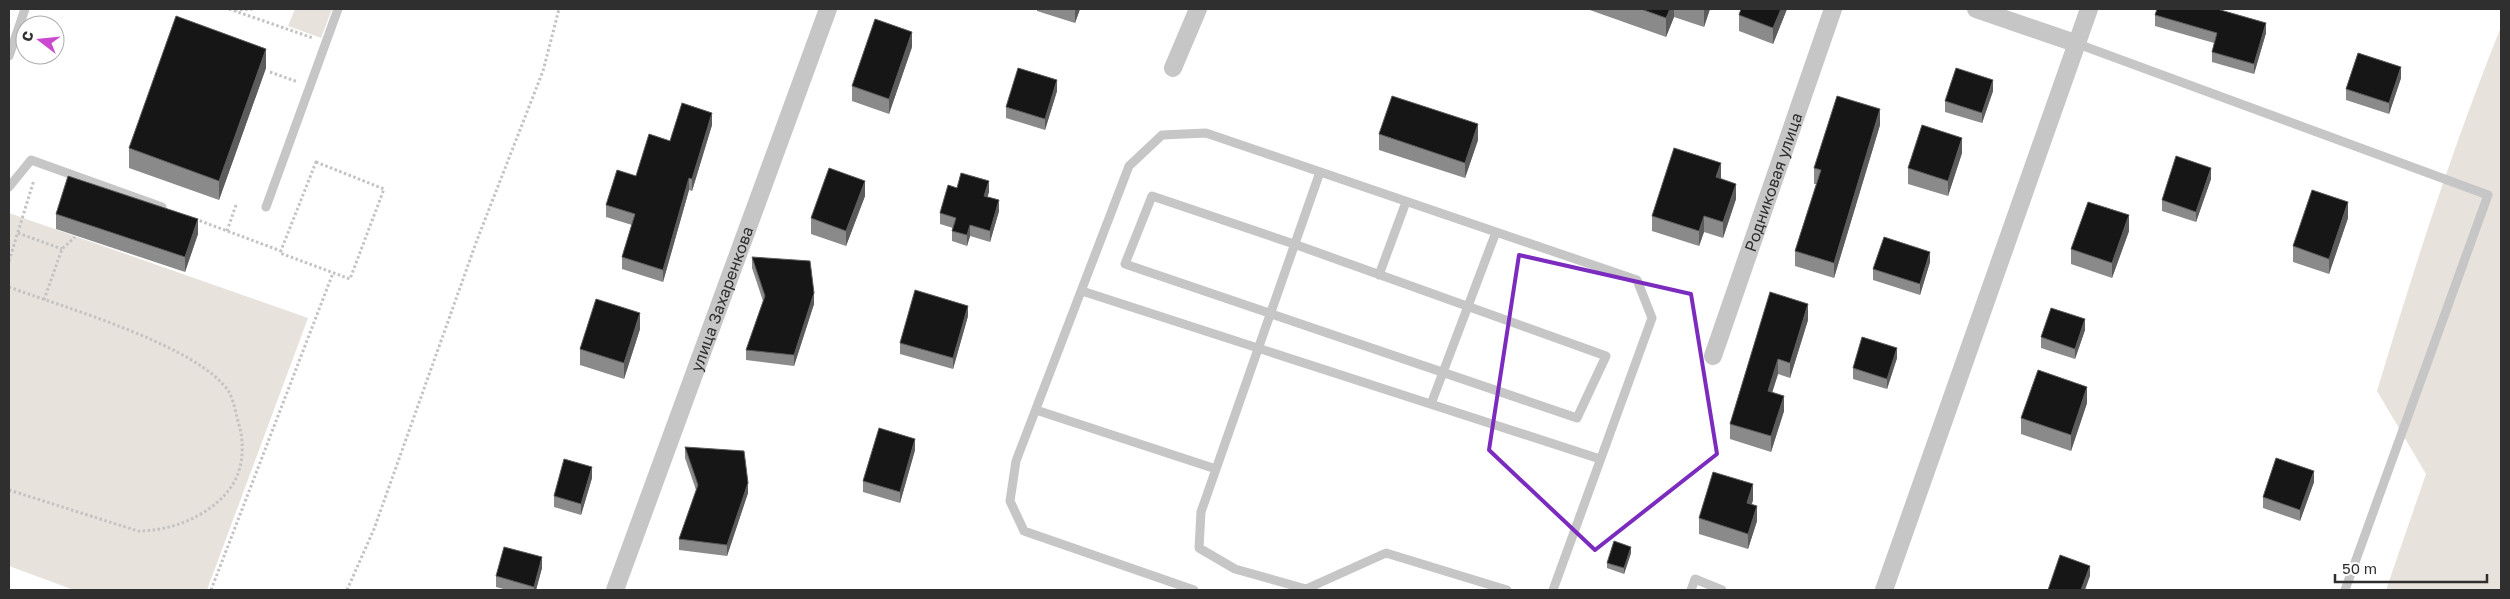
<svg xmlns="http://www.w3.org/2000/svg" width="2510" height="599" font-family="'Golos Text',sans-serif">
  <rect width="100%" height="100%" fill="#fff"/>
  <path fill="#e8e2dc" d="M295 9H332L321 38 288 26Z
    M2501 27V590H2386L2426 474 2377 391C2414 268 2453 146 2501 27Z
    M9 213 308 318 207 590H74L9 566Z"/>
  <g fill="none" stroke-linecap="round" stroke-linejoin="round">
    <path stroke="#c3c3c3" stroke-width="3" stroke-dasharray="2.5 2.5" stroke-linecap="butt" d="M229 9 313 38
      M235 10 254 9
      M270 72 298 82
      M316 162 384 189 350 279 280 253Z
      M195 219 281 251
      M227 231 236 205
      M18 233 62 249
      M9 261 34 180
      M9 287C62 307 200 346 229 392 234 401 236 415 239 425 245 445 243 470 231 487 211 516 171 531 138 531L9 490
      M44 300 62 249 75 237
      M211 590 333 273
      M347 590 374 529 477 240 543 71 559 9"/>
    <path stroke="#c6c6c6" stroke-width="9" d="M2078 44 2488 195 2345 590
      M9 56 25 9
      M1320 172 1201 512 1199 548 1235 569 1306 589 1386 553 1507 590
      M9 187 31 160 162 207
      M1152 196 1294 244 1606 356 1577 418 1125 264Z
      M266 207 338 9
      M1379 275 1406 202
      M1082 291 1600 459
      M1431 404 1496 232
      M1036 410 1216 469
      M1194 590 1024 531 1010 501 1016 461 1129 166 1162 135 1206 133 1637 280 1652 318 1553 590
      M1691 590 1695 579 1722 590"/>
    <g stroke="#c6c6c6" stroke-width="18">
      <path d="M1976 9 2078 44"/>
      <path d="M1173 68 1198 9"/>
      <path id="s1" d="M1713 356 1833 9"/>
      <path id="s2" d="M615 590 828 9"/>
      <path d="M1884 590 2089 9"/>
    </g>
  </g>
  <path fill="#8a8a8a" d="M1037 9H1080L1075 23 1037 11Z
    M1587 9H1710L1704 27 1674 17 1666 37Z
    M1741 9H1787L1773 44 1739 31V15Z
    M2155 15 2266 33 2254 74 2212 62V52L2214 43 2155 26Z
    M912 47 889 114 852 101V86Z
    M266 68 219 200 129 168V148Z
    M2401 78 2389 114 2346 100V89Z
    M1057 91 1045 130 1006 118V107Z
    M1993 91 1982 123 1945 112V101Z
    M712 125 692 191 689 190 663 282 622 269V257L632 225 606 217V205L670 141Z
    M1880 125 1834 278 1795 266V251L1816 184H1814V168Z
    M1379 134 1478 140 1465 178 1379 150Z
    M1962 153 1948 196 1908 184V168Z
    M2211 179 2196 222 2162 211V200Z
    M957 188 989 192 987 197 999 211 990 242 970 236 967 246 952 241V231L953 228 940 224V213Z
    M865 196 846 246 811 234V218Z
    M1736 199 1723 238 1704 232 1699 246 1652 231V216Z
    M56 214 198 234 185 272 56 229Z
    M2348 218 2329 274 2293 262V246Z
    M2129 231 2112 278 2071 264V249Z
    M752 257 814 304 794 366 746 360V350L763 301 752 268Z
    M1930 262 1920 295 1873 280V269Z
    M1770 292 1808 320 1790 378 1778 374 1772 392 1784 411 1771 452 1730 439V424Z
    M968 316 953 369 900 354V343Z
    M640 329 624 379 580 365V349Z
    M2085 330 2075 359 2041 348V337Z
    M1897 358 1887 389 1853 379V368Z
    M2087 403 2071 451 2021 434V418Z
    M685 447 748 493 727 556 679 550V539L696 490 685 458Z
    M915 450 900 503 863 492V481Z
    M592 478 581 515 554 507V496Z
    M2314 482 2300 521 2263 508V497Z
    M1753 500 1752 504 1757 521 1748 549 1699 534V518Z
    M1631 553 1624 574 1607 568V563Z
    M542 568 536 590H507L496 587V576Z"/>
  <path fill="#5c5c5c" d="M1075 9H1080L1075 23Z
    M1670 9H1674V17L1666 37V18Z
    M1704 9H1710L1704 27Z
    M1781 9H1787L1773 44V28Z
    M2266 23V33L2254 74V64Z
    M912 32V47L889 114V99Z
    M266 49V68L219 200V181Z
    M2401 67V78L2389 114V103Z
    M1057 80V91L1045 130V119Z
    M1993 80V91L1982 123V113Z
    M1880 109V125L1834 278V263Z
    M712 113V125L692 191V179Z
    M1478 124V140L1465 178V163Z
    M1962 138V153L1948 196V181Z
    M1721 163V178L1716 193V177Z
    M2211 168V179L2196 222V212Z
    M689 178V190L663 282V270Z
    M865 181V196L846 246V231Z
    M989 181V192L984 207V196Z
    M1736 184V199L1723 238V222Z
    M999 200V211L990 242V231Z
    M2348 202V218L2329 274V259Z
    M2129 215V231L2112 278V263Z
    M1704 216V232L1699 246V231Z
    M198 219V234L185 272V257Z
    M970 225V236L967 246V235Z
    M1930 252V262L1920 295V284Z
    M814 293V304L794 366V355Z
    M1808 304V320L1790 378V363Z
    M968 306V316L953 369V358Z
    M640 313V329L624 379V363Z
    M2085 319V330L2075 359V349Z
    M1897 348V358L1887 389V379Z
    M1778 359V374L1768 406V391Z
    M2087 387V403L2071 451V435Z
    M1784 396V411L1771 452V436Z
    M915 439V450L900 503V492Z
    M592 467V478L581 515V504Z
    M2314 471V482L2300 521V510Z
    M748 483V493L727 556V545Z
    M1753 484V500L1747 518V503Z
    M1757 506V521L1748 549V534Z
    M1631 547V553L1624 574V568Z
    M542 557V568L536 590H534V587Z
    M2090 566V576L2085 590H2081Z"/>
  <path fill="#161616" stroke="#5c5c5c" d="M1641 9H1670L1666 18Z
    M1741 9H1781L1773 28 1739 15Z
    M2157 9H2217L2266 23 2254 64 2212 52 2217 33 2155 15Z
    M176 16 266 49 219 181 129 148Z
    M875 19 912 32 889 99 852 86Z
    M2358 53 2401 67 2389 103 2346 89Z
    M1018 68 1057 80 1045 119 1006 107Z
    M1956 68 1993 80 1982 113 1945 101Z
    M1392 96 1478 124 1465 163 1379 134Z
    M1837 96 1880 109 1834 263 1795 251 1821 170 1814 168Z
    M682 103 712 113 692 179 689 178 663 270 622 257 635 214 606 205 617 170 636 176 649 134 670 141Z
    M1922 125 1962 138 1948 181 1908 168Z
    M1674 148 1721 163 1716 177 1736 184 1723 222 1704 216 1699 231 1652 216Z
    M2176 156 2211 168 2196 212 2162 200Z
    M829 168 865 181 846 231 811 218Z
    M961 173 989 181 984 196 999 200 990 231 970 225 967 235 952 231 956 218 940 213 948 185 957 188Z
    M68 176 198 219 185 257 56 214Z
    M2312 190 2348 202 2329 259 2293 246Z
    M2088 202 2129 215 2112 263 2071 249Z
    M1884 237 1930 252 1920 284 1873 269Z
    M752 257 810 261 814 293 794 355 746 350 765 296Z
    M915 290 968 306 953 358 900 343Z
    M1770 292 1808 304 1790 363 1778 359 1768 391 1784 396 1771 436 1730 424Z
    M596 299 640 313 624 363 580 349Z
    M2051 308 2085 319 2075 349 2041 337Z
    M1862 337 1897 348 1887 379 1853 368Z
    M2038 370 2087 387 2071 435 2021 418Z
    M879 428 915 439 900 492 863 481Z
    M685 447 744 451 748 483 727 545 679 539 698 485Z
    M2276 458 2314 471 2300 510 2263 497Z
    M564 459 592 467 581 504 554 496Z
    M1713 472 1753 484 1747 503 1757 506 1748 534 1699 518Z
    M1614 541 1631 547 1624 568 1607 563Z
    M504 547 542 557 534 587 496 576Z
    M2060 555 2090 566 2081 590H2048Z"/>
  <path fill="none" stroke="#7b2cbf" stroke-width="4" stroke-linejoin="round" d="M1519 255 1691 294 1717 454 1595 550 1489 450Z"/>
  <g text-anchor="middle" stroke-width="5" stroke-linejoin="round" paint-order="stroke">
    <g font-size="16" fill="#2f2f2f" stroke="#fff">
      <text dy="6" stroke="none"><textPath href="#s1" startOffset="184">Родниковая улица</textPath></text>
      <text dy="6" stroke="none"><textPath href="#s2" startOffset="310">улица Захаренкова</textPath></text>
    </g>
  </g>
  <rect width="2510" height="599" fill="none" stroke="#2f2f2f" stroke-width="20"/>
  <g transform="translate(40 40) rotate(286)"><circle r="24" fill="#ffffff" stroke="#acacac"/>
  <path d="M0-4L9 19L0 12L-9 19Z" fill="#cb49cf"/>
  <text y="-8" font-size="14" font-weight="bold" text-anchor="middle" fill="#2f2f2f">С</text>
  </g>
  <path d="M2335 574v8h152v-8" fill="none" stroke="#2f2f2f" stroke-width="2.5"/>
  <text x="2342" y="574" font-size="15" fill="#2f2f2f" stroke="#ffffff" stroke-width="4" paint-order="stroke">50 m</text>
</svg>
